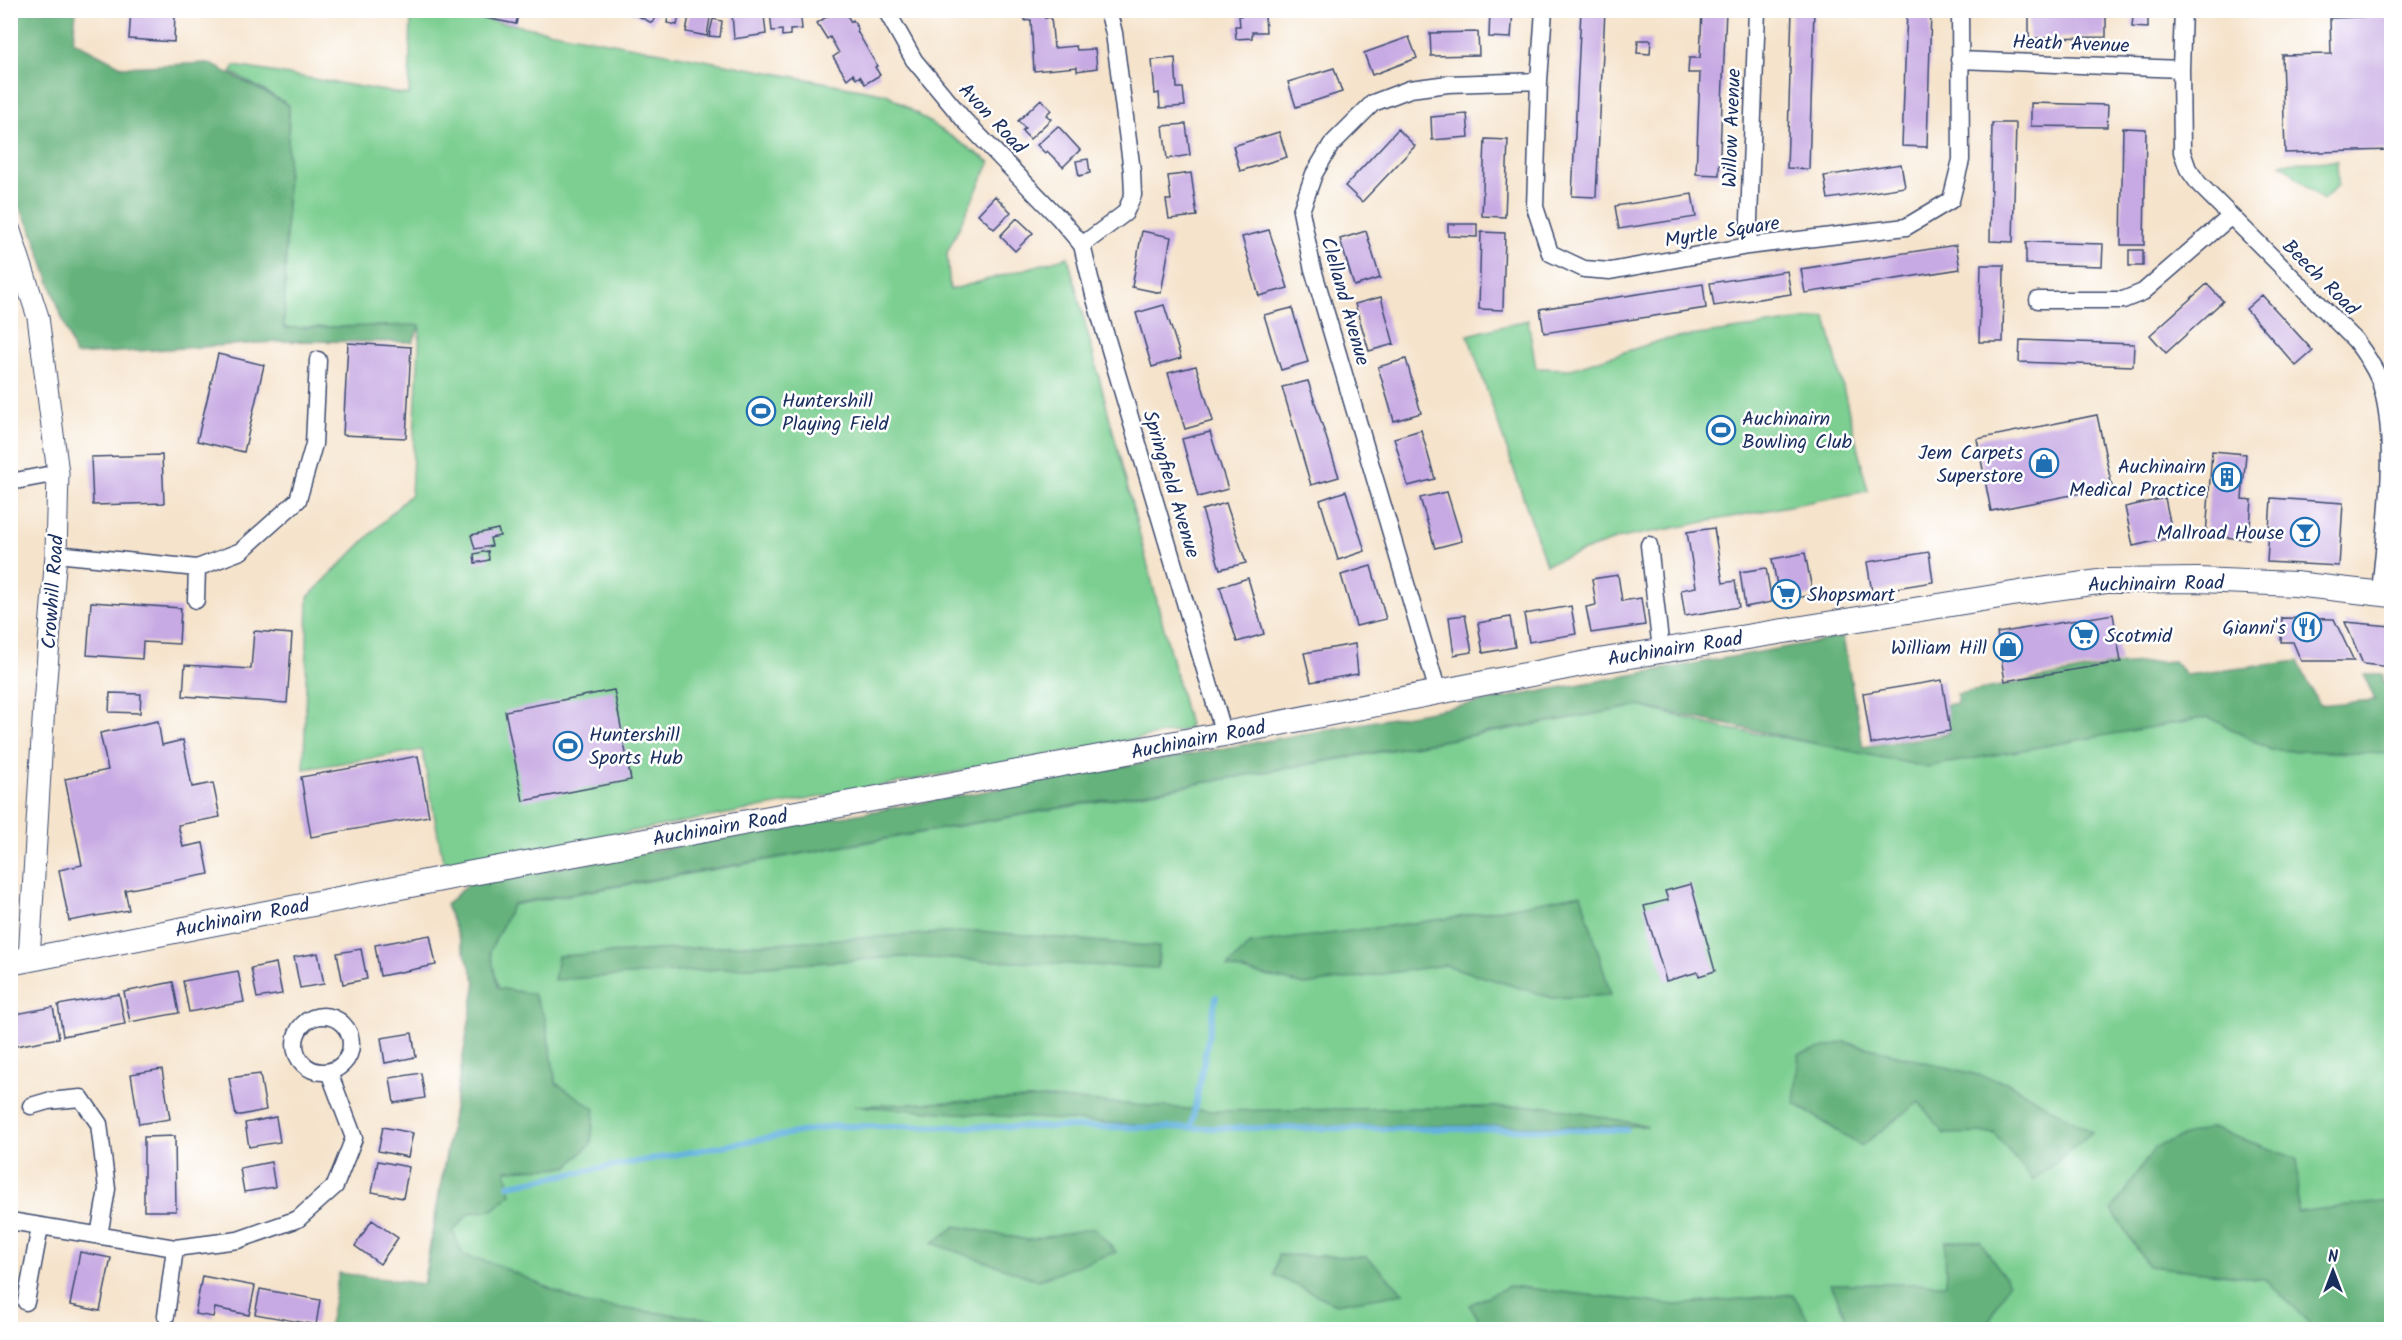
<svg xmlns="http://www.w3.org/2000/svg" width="2402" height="1340" font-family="Kalam,sans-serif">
  <rect width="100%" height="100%" fill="#fff"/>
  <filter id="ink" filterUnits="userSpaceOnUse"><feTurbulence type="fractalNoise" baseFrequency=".0167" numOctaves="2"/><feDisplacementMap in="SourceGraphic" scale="12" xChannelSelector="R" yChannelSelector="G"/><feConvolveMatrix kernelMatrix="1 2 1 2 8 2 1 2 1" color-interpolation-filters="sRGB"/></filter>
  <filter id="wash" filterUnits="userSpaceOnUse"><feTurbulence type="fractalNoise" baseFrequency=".008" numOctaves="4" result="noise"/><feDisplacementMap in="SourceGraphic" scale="24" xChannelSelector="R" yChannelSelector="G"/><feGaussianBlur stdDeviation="1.35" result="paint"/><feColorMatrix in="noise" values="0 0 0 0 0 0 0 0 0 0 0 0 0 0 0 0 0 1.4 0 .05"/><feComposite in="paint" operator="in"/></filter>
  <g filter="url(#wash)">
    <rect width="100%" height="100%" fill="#f5e3cb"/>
    <path fill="#7ccf91" stroke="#4c7f78" stroke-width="1.5" d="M411 11H440L887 94 990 162 947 253 950 290 1068 257 1190 729 444 866 422 750 304 769 308 597 411 494 420 326 284 328 289 105 231 72 235 66 409 95Z
      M2337 161 2338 185 2323 201 2281 163Z
      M1826 317 1868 491 1621 538 1546 564 1468 335 1528 320 1536 368 1571 369 1662 340Z
      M1639 706 1723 728 1928 762 2209 717 2391 738V1329L798 1330 423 1285 489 909Z"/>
    <path fill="#65b27b" stroke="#40706c" stroke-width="1.5" d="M23 11H76L73 41 123 67 209 63 289 105 284 328 420 325 413 342 291 341 75 355 31 228 11 193V32Z
      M1843 637 1863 747 1948 734 1945 705 1957 703V694L2113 665 2174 661 2186 675 2298 661 2319 705 2375 700 2364 675H2383V682L2391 681V754L2271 750 2209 717 1926 767 1639 706 513 904 490 951 498 988 533 994 545 1018 556 1083 595 1109 591 1144 567 1167 506 1170 511 1194 493 1210 469 1213 453 1232 463 1255 495 1264 584 1304 798 1329 328 1330 339 1273 424 1284 476 982 446 905 468 884Z
      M1581 894 1611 995 1552 998 1445 965 1305 985 1227 967 1250 944 1459 917Z
      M978 931 1159 947 1158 968 902 957 554 980 558 956Z
      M1845 1042 2006 1082 2092 1132 2033 1181 1994 1133 1944 1134 1919 1102 1861 1146 1794 1103 1799 1054Z
      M1049 1098 1214 1111 1547 1106 1648 1126H1152L854 1106Z
      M2209 1127 2298 1159 2297 1212 2391 1201V1329H2315L2265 1279 2148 1266 2112 1210 2155 1147Z
      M956 1226 1028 1240 1094 1228 1116 1252 1038 1280 932 1243Z
      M1945 1241H1980L2009 1283 1989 1321 1937 1329H1851L1831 1284H1946Z
      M1278 1255 1367 1257 1404 1293 1336 1304 1274 1275Z
      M1509 1286 1676 1305 1793 1294 1814 1329H1486L1469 1305Z"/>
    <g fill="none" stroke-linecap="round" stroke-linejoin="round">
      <path stroke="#65b3df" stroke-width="6" d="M1191 1128 1216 997
        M509 1185 833 1126 1627 1130"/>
    </g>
    <g id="blocks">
      <path fill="#c7aae3" d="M131 10 175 12 174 42 129 39Z
        M476 10H519L516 24 475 16Z
        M626 10H659L652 23Z
        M669 10H680L677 25 667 23Z
        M690 10 711 12 707 36 686 32Z
        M800 10 802 29 790 30V35L782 36V30L772 31 770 11Z
        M837 10H844L851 22 853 20 858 29 857 31 877 66 875 67 880 75 865 84 860 76 856 79 853 74 847 79 833 57 839 53 830 37 827 39 817 23Z
        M1024 10H1045V18L1051 17 1054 48 1076 46 1077 50 1095 49 1097 68 1077 71V67L1034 71 1031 20 1025 21Z
        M1243 10H1269V15H1265L1266 32H1252V38L1236 39 1235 26H1240L1239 16 1244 15Z
        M1490 10H1513L1511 38 1489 37Z
        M1581 10H1605L1596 197 1572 196Z
        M1702 10H1726L1719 175 1696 174 1700 73H1688L1689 58H1700Z
        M1792 10H1814L1809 169 1787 168Z
        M1907 10H1931L1927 147 1902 146Z
        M754 12 755 15H764L766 34 734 39 732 14Z
        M2029 13H2106V37L2029 38Z
        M2133 16 2148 17V28L2132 27Z
        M2391 16V150L2285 153 2282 55 2331 54 2330 18Z
        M713 19 722 21 720 37 709 36Z
        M1478 32 1479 55 1431 56 1430 33Z
        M1409 37 1417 58 1372 75 1364 53Z
        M1638 40H1651L1650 54 1637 53Z
        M1175 58 1177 88H1183L1185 106 1160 108 1159 93 1155 94 1152 60Z
        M1334 68 1342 92 1296 107 1288 82Z
        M1041 99 1051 110 1046 115 1051 119 1030 139 1022 131 1025 128 1018 121Z
        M2031 103 2108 105 2107 127 2031 126Z
        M1467 114 1469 137 1432 140 1431 117Z
        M1992 123H2016L2013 242 1990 241Z
        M1186 124 1190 155 1167 159 1163 126Z
        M1058 126 1080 150 1063 167 1047 151 1045 153 1037 145Z
        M2123 128 2146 129 2144 245H2121Z
        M1398 129 1415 146 1362 202 1345 186Z
        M1279 132 1287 157 1240 171 1233 146Z
        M1485 139 1508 140 1505 217 1482 216Z
        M1088 159 1090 173 1079 176 1076 161Z
        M1901 164 1905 187 1828 199 1824 176Z
        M1191 173 1197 216 1169 219 1166 200H1171L1168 176Z
        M1692 194 1696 217 1619 229 1615 206Z
        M995 196 1011 212 994 229 978 214Z
        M1017 218 1033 233 1015 251 1000 236Z
        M1448 224H1477V237L1448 236Z
        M1269 230 1288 288 1259 296 1242 237Z
        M1142 231 1171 237 1161 293 1132 287Z
        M1366 231 1380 278 1354 286 1340 239Z
        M1481 232 1505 233 1503 310 1479 309Z
        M2026 242 2103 244 2102 266 2026 264Z
        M1956 245 1960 269 1805 293 1801 269Z
        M2129 250H2143V266H2129Z
        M1981 265H2004L2003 342H1979Z
        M1787 271 1791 294 1714 306 1710 283Z
        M1703 284 1706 308 1544 333 1540 309Z
        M2207 284 2223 301 2166 353 2150 335Z
        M2262 295 2313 351 2296 366 2246 309Z
        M1381 297 1394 344 1369 351 1355 304Z
        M1164 305 1181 358 1152 367 1136 313Z
        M1292 308 1308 362 1281 370 1264 315Z
        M2020 340 2134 344 2133 366 2019 362Z
        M348 343 411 347 406 438 343 435Z
        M218 354 264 365 244 452 197 441Z
        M1406 359 1421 413 1394 421 1378 367Z
        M1196 366 1213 421 1185 429 1168 373Z
        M1308 381 1339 477 1311 485 1282 387Z
        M2097 415 2112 487 1991 511 1977 439Z
        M1421 430 1435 479 1408 486 1394 438Z
        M1210 432 1228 489 1198 497 1182 439Z
        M2212 451 2246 454 2242 499 2252 500 2249 539 2206 536Z
        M162 455 164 503 93 505 91 457Z
        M1346 491 1365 551 1338 560 1320 500Z
        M1447 492 1462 541 1435 548 1420 498Z
        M2165 498 2173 537 2133 546 2125 507Z
        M2271 498 2343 503 2339 566 2267 562Z
        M1226 503 1246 563 1220 569 1202 510Z
        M1714 528 1723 583 1735 581 1739 607 1685 616 1681 590 1696 587 1687 532Z
        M498 529 500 536 490 538 492 546 475 549 471 535Z
        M10 533H13L15 603 10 604Z
        M488 551 489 560 475 563 474 554Z
        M1929 552 1933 582 1872 592 1867 562Z
        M1805 553 1813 595 1780 601 1772 559Z
        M1371 566 1386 619 1356 626 1341 575Z
        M1766 568 1772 602 1745 607 1740 572Z
        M1618 575 1622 601 1641 598 1645 625 1591 633 1586 607 1596 605 1592 579Z
        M1248 578 1264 634 1237 642 1220 587Z
        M91 602 181 608 179 644 143 642 142 659 87 655Z
        M1571 606 1576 634 1529 642 1524 614Z
        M2113 614 2121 662 2005 681 1997 633Z
        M1465 615 1472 652 1454 655 1449 617Z
        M1510 617 1515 647 1483 653 1478 623Z
        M2282 618 2334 619 2354 661H2301L2293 642H2281Z
        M2345 622 2391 626V667L2363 664Z
        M254 631 292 634 287 703 183 696 185 665 251 669Z
        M1355 644 1358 674 1311 682 1304 653Z
        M1942 680 1950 731 1871 744 1863 693Z
        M614 690 631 780 523 801 505 711Z
        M110 693 141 694 140 713 109 712Z
        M158 721 162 745 183 740 192 787 213 783 220 817 178 825 183 847 203 843 209 874 125 890 129 910 69 921 59 870 82 865 65 779 108 770 100 733Z
        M418 756 429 816 311 837 301 777Z
        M1691 884 1715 971 1699 976 1698 972 1666 981 1644 906 1668 900 1665 891Z
        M430 935 436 965 380 976 375 945Z
        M361 949 367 979 343 984 337 953Z
        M318 953 324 984 300 988 294 957Z
        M276 963 282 994 257 998 251 968Z
        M238 971 244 1002 189 1012 183 981Z
        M173 982 179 1013 130 1022 124 992Z
        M119 994 125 1024 63 1036 58 1005Z
        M53 1007 59 1038 10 1047V1015Z
        M412 1033 416 1057 385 1063 381 1038Z
        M162 1069 170 1119 139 1124 131 1074Z
        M421 1073 425 1098 394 1103 390 1078Z
        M260 1074 266 1110 236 1116 229 1078Z
        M276 1117 280 1142 249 1147 245 1123Z
        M383 1127 413 1133 408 1157 378 1151Z
        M175 1136 176 1211H144V1137Z
        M378 1161 409 1167 403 1198 372 1192Z
        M271 1162 275 1187 244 1192 240 1168Z
        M372 1220 398 1238 380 1264 355 1246Z
        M80 1252 111 1258 100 1311 70 1305Z
        M202 1276 255 1286 249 1315 215 1308 213 1317 195 1314Z
        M260 1289 320 1300 316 1325 255 1314Z"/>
    </g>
  </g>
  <g filter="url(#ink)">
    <use href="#blocks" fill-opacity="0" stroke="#3c4a6e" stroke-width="1.5"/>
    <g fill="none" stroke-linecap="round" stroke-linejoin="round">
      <g stroke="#3c4a6e" stroke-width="19">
        <path id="minor" d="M886 10 914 60 964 120 1060 219 1082 245 1095 299 1224 734
          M1544 10 1539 81 1535 207 1550 253 1584 269 1610 271 1748 246 1906 227 1951 200 1961 160 1960 10
          M2183 10 2181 69 2182 152 2188 169 2199 184 2355 340C2364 352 2373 365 2379 379 2400 435 2385 533 2380 593
          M1959 60 2181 69
          M1082 245 1125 213 1133 195 1132 171 1114 33 1108 10
          M1748 246 1757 10
          M2038 300H2123L2143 292 2231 216
          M10 482 58 473
          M1649 545 1661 650
          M56 554 197 568 241 551 298 500 314 444 318 360
          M196 600 197 568
          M1438 692 1312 266 1301 211 1314 174 1331 145 1373 103 1410 89 1448 84 1539 81
          M295 1044a28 28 0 1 1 56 0a28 28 0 1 1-56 0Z
          M31 1106 48 1101 81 1098 99 1124 107 1189 99 1236
          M10 1221 175 1248 238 1240 298 1219 335 1186 354 1138 329 1072
          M26 1302 40 1227
          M166 1316 175 1248"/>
      </g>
      <g stroke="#3c4a6e" stroke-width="23">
        <path id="tertiary" d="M10 231 38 317 58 473 56 554 44 705 29 959"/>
      </g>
      <g stroke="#3c4a6e" stroke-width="26">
        <path id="secondary" d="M10 963 467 874 1224 734 1592 662 2019 593 2106 581 2198 580 2295 584 2392 595"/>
      </g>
      <use href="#minor" stroke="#fff" stroke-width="16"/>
      <use href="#tertiary" stroke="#fff" stroke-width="21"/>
      <use href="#secondary" stroke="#fff" stroke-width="24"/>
    </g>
  </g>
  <defs>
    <g id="stadium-ring" transform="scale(1.5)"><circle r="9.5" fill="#fff" stroke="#1f6fb2" stroke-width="1.5"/><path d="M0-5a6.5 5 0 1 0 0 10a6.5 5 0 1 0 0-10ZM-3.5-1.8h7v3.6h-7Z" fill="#1f6fb2"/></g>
    <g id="shop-ring" transform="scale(1.5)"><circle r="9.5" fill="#fff" stroke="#1f6fb2" stroke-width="1.5"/><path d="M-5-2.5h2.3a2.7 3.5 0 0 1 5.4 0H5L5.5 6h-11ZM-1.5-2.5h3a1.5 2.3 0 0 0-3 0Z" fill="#1f6fb2"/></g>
    <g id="building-ring" transform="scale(1.5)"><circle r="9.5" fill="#fff" stroke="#1f6fb2" stroke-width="1.5"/><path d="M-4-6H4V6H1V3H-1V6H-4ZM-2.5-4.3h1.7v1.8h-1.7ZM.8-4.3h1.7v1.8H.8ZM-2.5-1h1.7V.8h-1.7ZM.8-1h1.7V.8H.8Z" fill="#1f6fb2"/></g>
    <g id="bar-ring" transform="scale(1.5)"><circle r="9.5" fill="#fff" stroke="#1f6fb2" stroke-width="1.5"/><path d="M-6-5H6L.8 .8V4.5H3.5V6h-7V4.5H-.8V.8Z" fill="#1f6fb2"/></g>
    <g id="supermarket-ring" transform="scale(1.5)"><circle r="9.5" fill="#fff" stroke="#1f6fb2" stroke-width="1.5"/><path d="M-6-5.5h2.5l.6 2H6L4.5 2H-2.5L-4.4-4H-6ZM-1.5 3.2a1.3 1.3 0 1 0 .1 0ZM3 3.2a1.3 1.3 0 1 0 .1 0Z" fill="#1f6fb2"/></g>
    <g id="restaurant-ring" transform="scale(1.5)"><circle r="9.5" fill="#fff" stroke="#1f6fb2" stroke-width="1.5"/><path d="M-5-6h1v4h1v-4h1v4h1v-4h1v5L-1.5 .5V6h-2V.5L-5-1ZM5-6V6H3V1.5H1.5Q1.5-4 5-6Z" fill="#1f6fb2"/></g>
  </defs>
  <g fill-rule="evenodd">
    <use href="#stadium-ring" x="761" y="411"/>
    <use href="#stadium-ring" x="1721" y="430"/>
    <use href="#shop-ring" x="2044" y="463"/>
    <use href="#building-ring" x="2227" y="477"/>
    <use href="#bar-ring" x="2305" y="532"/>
    <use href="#supermarket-ring" x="1786" y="594"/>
    <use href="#restaurant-ring" x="2307" y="627"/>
    <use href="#supermarket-ring" x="2084" y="635"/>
    <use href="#shop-ring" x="2008" y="647"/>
    <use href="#stadium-ring" x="568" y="746"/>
  </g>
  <g text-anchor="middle" stroke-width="5" stroke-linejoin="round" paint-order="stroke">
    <g font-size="20" fill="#1b2f5e" stroke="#fff">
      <text transform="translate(2071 43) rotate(2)" y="7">Heath Avenue</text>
      <text transform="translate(993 118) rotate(47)" y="7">Avon Road</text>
      <text transform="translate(1731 128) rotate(-88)" y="7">Willow Avenue</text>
      <text transform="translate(1722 231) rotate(-9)" y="7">Myrtle Square</text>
      <text transform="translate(2321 277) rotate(45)" y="7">Beech Road</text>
      <text transform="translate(1346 301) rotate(74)" y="7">Clelland Avenue</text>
      <text transform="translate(1172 484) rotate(73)" y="7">Springfield Avenue</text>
      <text transform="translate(2156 583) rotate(-1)" y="7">Auchinairn Road</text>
      <text transform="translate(52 592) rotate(-86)" y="7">Crowhill Road</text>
      <text transform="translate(1675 648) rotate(-9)" y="7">Auchinairn Road</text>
      <text transform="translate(1198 739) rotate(-11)" y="7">Auchinairn Road</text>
      <text transform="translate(720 827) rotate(-10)" y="7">Auchinairn Road</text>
      <text transform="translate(242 917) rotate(-11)" y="7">Auchinairn Road</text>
    </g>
    <g font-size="20" fill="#1b2f5e" stroke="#fff" text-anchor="start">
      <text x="782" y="407">Huntershill<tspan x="782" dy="23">Playing Field</tspan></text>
      <text x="1742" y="425">Auchinairn<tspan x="1742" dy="23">Bowling Club</tspan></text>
      <text x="2023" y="459" text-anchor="end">Jem Carpets<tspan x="2023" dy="23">Superstore</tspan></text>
      <text x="2206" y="473" text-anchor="end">Auchinairn<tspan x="2206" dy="23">Medical Practice</tspan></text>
      <text x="2284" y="539" text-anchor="end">Mallroad House</text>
      <text x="1807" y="601">Shopsmart</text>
      <text x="2286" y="634" text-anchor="end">Gianni's</text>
      <text x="2105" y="642">Scotmid</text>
      <text x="1987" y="654" text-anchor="end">William Hill</text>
      <text x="589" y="741">Huntershill<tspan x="589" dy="23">Sports Hub</tspan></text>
    </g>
  </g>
  <rect width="2402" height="1340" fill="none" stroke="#fff" stroke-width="36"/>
  <g transform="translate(2333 1271)" stroke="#ffffff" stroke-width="4.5" paint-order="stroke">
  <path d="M0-4.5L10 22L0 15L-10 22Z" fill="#1b2f5e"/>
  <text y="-9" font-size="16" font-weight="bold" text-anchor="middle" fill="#1b2f5e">N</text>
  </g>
</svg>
